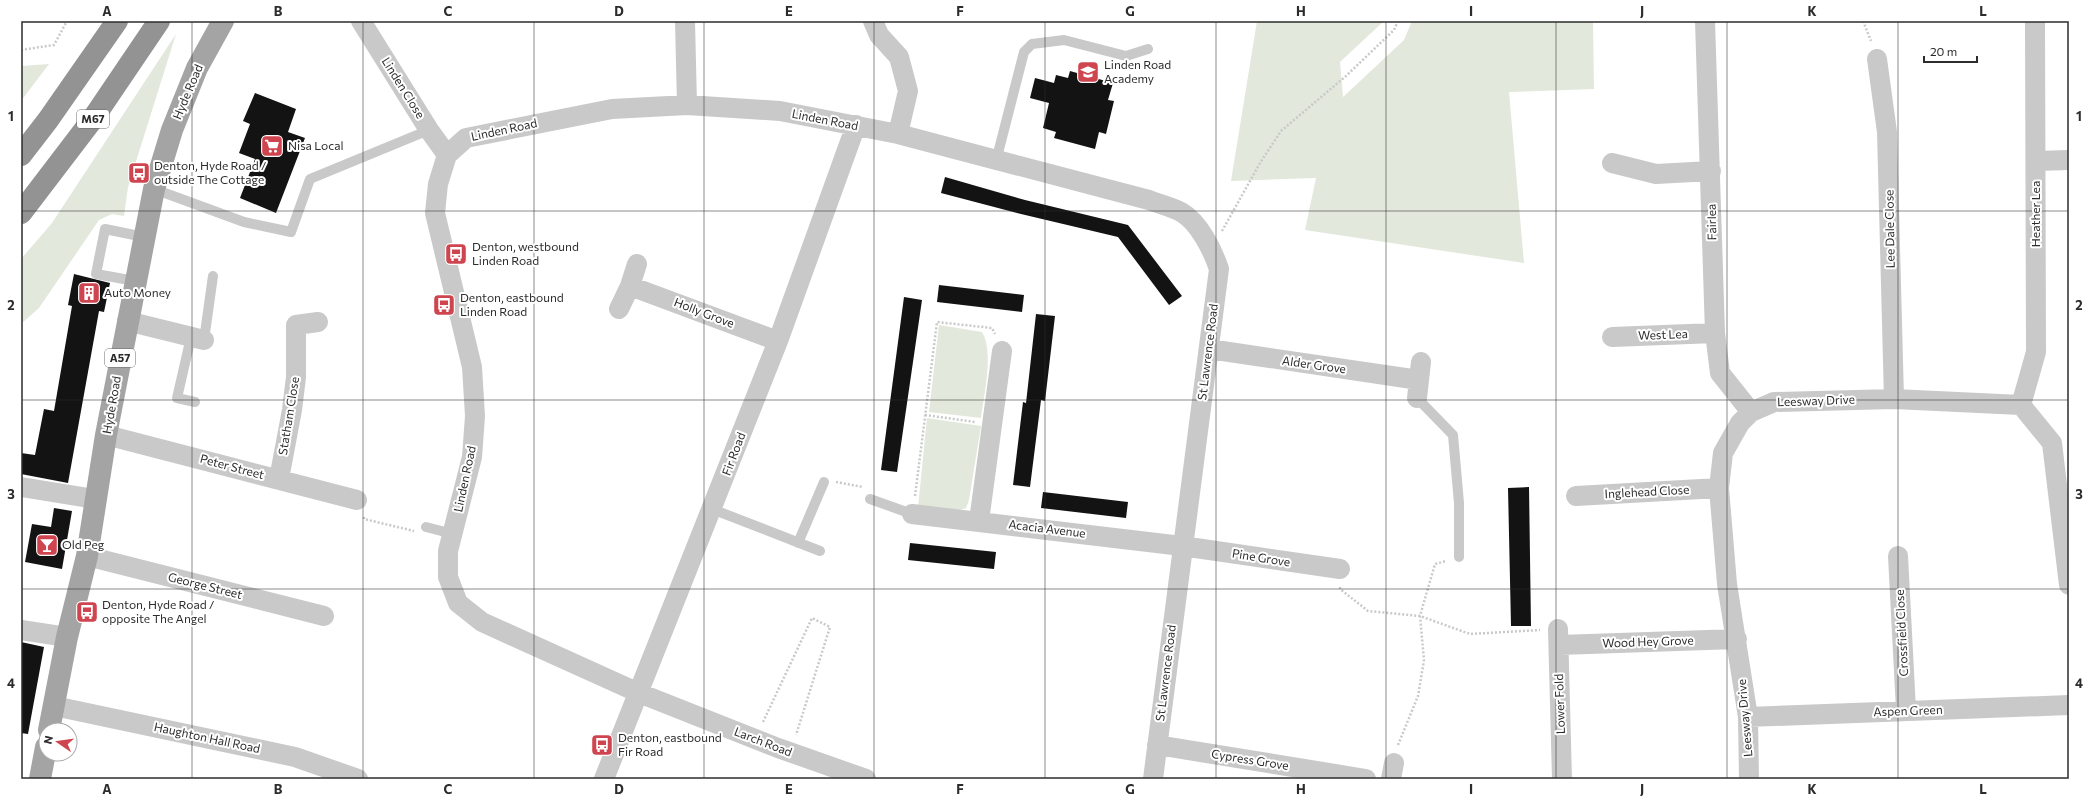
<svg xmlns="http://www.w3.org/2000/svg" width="2090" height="800" font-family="Commissioner,sans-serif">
  <rect width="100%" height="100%" fill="#fff"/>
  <path fill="#e2e8db" d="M1257 21H1384L1340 62 1343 97 1404 40 1412 21H1593L1594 89 1509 92 1524 263 1305 230 1316 178 1231 181Z
    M176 34 128 187 124 216 112 214 99 220 39 308 21 324V259L52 223Z
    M49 64 21 101V66Z
    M939 325 982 332C994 351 984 395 981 418L929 412Z
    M927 418 981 426 969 500 966 508 957 511 918 508Z"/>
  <path fill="#131313" d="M1070 71 1113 83 1108 100 1114 101 1106 134 1099 132 1095 149 1054 138 1056 132 1043 128 1049 103 1030 98 1035 78 1054 83 1056 75 1068 78Z
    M255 93 296 109 288 132 305 138 276 213 240 198 255 159 239 153 250 124 243 121Z
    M945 177 1025 200 1128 225 1182 296 1169 305 1118 237 1021 214 941 193Z
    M74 274 110 283 104 312 99 311 68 483 21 474V453L35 455 44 409 54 411 72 306 68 305Z
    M939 285 1024 295 1022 312 937 302Z
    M904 297 922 300 897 472 881 470Z
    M1036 314 1055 316 1045 401 1041 400 1030 487 1013 485 1023 402 1026 403Z
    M1529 487 1531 626H1511L1508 488Z
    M1043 492 1128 502 1126 518 1041 508Z
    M54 508 72 511 62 569 25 562 32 524 51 527Z
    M910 543 996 552 994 569 908 560Z
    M21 642 44 647 28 734 21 733Z"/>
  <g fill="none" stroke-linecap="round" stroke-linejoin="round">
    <path stroke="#c9c9c9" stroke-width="2.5" stroke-dasharray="2 2" stroke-linecap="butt" d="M1863 21 1871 41
      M21 50 54 45 67 21
      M1222 231 1260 163 1281 131 1346 76 1394 30 1398 21
      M925 415 975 422
      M836 482 863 487
      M915 496 937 322 992 328 995 334
      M364 517V519L414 531
      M1340 587V589L1368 611 1420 616 1470 634 1540 630
      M763 722 812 618 830 627 796 735
      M1398 745 1418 696 1424 660 1420 616 1435 564 1446 561"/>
    <path stroke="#c9c9c9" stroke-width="10" d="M996 161 1024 52 1032 44 1064 40 1126 56 1148 49
      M154 189 244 222 291 232 310 179 429 130
      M135 281 96 274 105 229 144 237
      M191 337 177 398 195 402
      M204 340 213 276
      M1417 398 1453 435 1459 503V557
      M870 499 912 514
      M712 509 820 551
      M426 527 453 534
      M798 543 824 482"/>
    <path stroke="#c9c9c9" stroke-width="20" d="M361 21 429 130 447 155
      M685 21 687 105
      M873 21 879 35 899 57 908 91 898 134
      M1705 21 1715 333 1720 373 1751 412
      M1877 59 1887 132 1894 399
      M2036 161 2069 160
      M1612 163 1656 174 1711 171
      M637 264 630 286 778 341
      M619 309 630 286
      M127 321 204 340
      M1612 337 1715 333
      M1209 349 1419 380
      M1417 398 1421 362
      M2021 405 2036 352 2035 21
      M106 435 357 500
      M279 479 292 410 296 377V325L318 322
      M21 487 95 499
      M1576 496 1719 488
      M912 514 1182 546 1340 569
      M979 521 1002 351
      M87 556 324 616
      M1898 556 1906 710
      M1558 629 1562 779
      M21 630 67 637
      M1559 645 1737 639
      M54 706 295 757 358 779
      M1748 717 2069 705
      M1157 745 1366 779
      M604 779 778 341 856 125
      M866 779 778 748 639 693 482 622 458 603 448 577V551L472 457 475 416 472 367 435 213 438 184 447 155 466 138 612 109 687 105 780 111 898 134 1149 200C1159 204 1172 207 1181 212 1199 222 1213 251 1219 269L1153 779
      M1391 779 1394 763
      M1749 779 1748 717 1727 584 1719 488 1723 453 1740 423 1751 412 1774 402 1894 399 2021 405 2052 443 2069 585"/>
    <path stroke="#a4a4a4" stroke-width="22" d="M49 730 67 637 87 556 106 435 154 189 172 130 197 68 223 21
      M40 779 46 747"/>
    <path stroke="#939393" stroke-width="22" d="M21 155 48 120 117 21
      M21 213 92 120 159 21"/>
  </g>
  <path fill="none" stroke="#2c2c2c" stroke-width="1" stroke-opacity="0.55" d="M192 21V779M363 21V779M534 21V779M704 21V779M874 21V779M1045 21V779M1216 21V779M1386 21V779M1556 21V779M1727 21V779M1898 21V779M21 211H2069M21 400H2069M21 589H2069"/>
  <defs>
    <g id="school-square" transform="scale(1.15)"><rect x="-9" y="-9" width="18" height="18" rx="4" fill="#ce444f" stroke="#fff"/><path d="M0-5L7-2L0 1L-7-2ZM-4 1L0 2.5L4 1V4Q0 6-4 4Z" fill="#fff"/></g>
    <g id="supermarket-square" transform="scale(1.15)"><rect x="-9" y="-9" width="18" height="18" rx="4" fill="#ce444f" stroke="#fff"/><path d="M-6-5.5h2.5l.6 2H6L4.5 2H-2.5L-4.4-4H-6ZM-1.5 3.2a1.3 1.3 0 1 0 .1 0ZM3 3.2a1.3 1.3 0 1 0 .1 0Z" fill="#fff"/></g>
    <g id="bus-square" transform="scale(1.15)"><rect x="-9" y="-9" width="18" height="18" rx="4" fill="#ce444f" stroke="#fff"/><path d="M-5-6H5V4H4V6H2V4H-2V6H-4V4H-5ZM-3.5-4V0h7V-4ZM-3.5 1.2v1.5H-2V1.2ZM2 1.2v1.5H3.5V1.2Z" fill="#fff"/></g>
    <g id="building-square" transform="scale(1.15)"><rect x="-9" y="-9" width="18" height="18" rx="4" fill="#ce444f" stroke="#fff"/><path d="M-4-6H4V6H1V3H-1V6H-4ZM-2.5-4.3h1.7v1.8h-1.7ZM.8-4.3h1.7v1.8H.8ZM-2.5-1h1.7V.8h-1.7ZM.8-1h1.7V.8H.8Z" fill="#fff"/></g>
    <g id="bar-square" transform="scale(1.15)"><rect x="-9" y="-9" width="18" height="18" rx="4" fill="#ce444f" stroke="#fff"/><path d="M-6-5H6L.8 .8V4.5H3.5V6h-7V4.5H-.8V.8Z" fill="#fff"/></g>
  </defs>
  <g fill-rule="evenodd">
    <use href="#school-square" x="1088" y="72"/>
    <use href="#supermarket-square" x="272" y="146"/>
    <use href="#bus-square" x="139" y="173"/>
    <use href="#bus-square" x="456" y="254"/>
    <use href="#building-square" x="89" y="293"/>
    <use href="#bus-square" x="444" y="305"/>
    <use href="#bar-square" x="47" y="545"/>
    <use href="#bus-square" x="87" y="612"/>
    <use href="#bus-square" x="602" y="745"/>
  </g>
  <g text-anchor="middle" stroke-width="4" stroke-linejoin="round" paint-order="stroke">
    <g fill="#fff" stroke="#6b6b6b" stroke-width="1">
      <rect x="77" y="110" width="32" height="18" rx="3"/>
      <rect x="105" y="349" width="30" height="18" rx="3"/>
    </g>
    <g font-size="11" font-weight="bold" fill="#2c2c2c">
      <text x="93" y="123">M67</text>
      <text x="120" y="362">A57</text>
    </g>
    <g font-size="12" fill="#2c2c2c" stroke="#fff" text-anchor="start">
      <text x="1104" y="69">Linden Road<tspan x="1104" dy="14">Academy</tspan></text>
      <text x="288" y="150">Nisa Local</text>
      <text x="154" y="170">Denton, Hyde Road /<tspan x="154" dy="14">outside The Cottage</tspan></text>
      <text x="472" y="251">Denton, westbound<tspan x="472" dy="14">Linden Road</tspan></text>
      <text x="104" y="297">Auto Money</text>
      <text x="460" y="302">Denton, eastbound<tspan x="460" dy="14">Linden Road</tspan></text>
      <text x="62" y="549">Old Peg</text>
      <text x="102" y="609">Denton, Hyde Road /<tspan x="102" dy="14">opposite The Angel</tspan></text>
      <text x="618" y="742">Denton, eastbound<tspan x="618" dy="14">Fir Road</tspan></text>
    </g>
    <g font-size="12" fill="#2c2c2c" stroke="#fff">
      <text transform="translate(403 88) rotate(58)" y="4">Linden Close</text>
      <text transform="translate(188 92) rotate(-67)" y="4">Hyde Road</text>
      <text transform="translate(825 120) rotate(11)" y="4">Linden Road</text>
      <text transform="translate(504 130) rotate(-12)" y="4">Linden Road</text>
      <text transform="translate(2036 214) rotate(-90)" y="4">Heather Lea</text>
      <text transform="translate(1712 222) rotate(-91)" y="4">Fairlea</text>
      <text transform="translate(1890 229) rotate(-91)" y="4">Lee Dale Close</text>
      <text transform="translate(704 313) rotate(21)" y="4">Holly Grove</text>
      <text transform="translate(1663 335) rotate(-2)" y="4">West Lea</text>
      <text transform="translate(1208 352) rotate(-83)" y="4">St Lawrence Road</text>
      <text transform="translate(1314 365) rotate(8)" y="4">Alder Grove</text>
      <text transform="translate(1816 401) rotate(-2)" y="4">Leesway Drive</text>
      <text transform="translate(112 405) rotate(-80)" y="4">Hyde Road</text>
      <text transform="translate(289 416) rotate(-81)" y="4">Statham Close</text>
      <text transform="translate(734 454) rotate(-69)" y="4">Fir Road</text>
      <text transform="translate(232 467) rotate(15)" y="4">Peter Street</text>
      <text transform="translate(465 479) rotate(-78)" y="4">Linden Road</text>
      <text transform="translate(1647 492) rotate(-3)" y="4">Inglehead Close</text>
      <text transform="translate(1047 529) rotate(7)" y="4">Acacia Avenue</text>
      <text transform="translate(1261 558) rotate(9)" y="4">Pine Grove</text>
      <text transform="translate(205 586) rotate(14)" y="4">George Street</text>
      <text transform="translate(1902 633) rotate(-93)" y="4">Crossfield Close</text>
      <text transform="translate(1648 642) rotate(-2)" y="4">Wood Hey Grove</text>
      <text transform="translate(1166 673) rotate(-83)" y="4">St Lawrence Road</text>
      <text transform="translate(1560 704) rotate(-92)" y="4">Lower Fold</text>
      <text transform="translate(1908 711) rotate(-2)" y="4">Aspen Green</text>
      <text transform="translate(1745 718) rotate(-95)" y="4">Leesway Drive</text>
      <text transform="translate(207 738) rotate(12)" y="4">Haughton Hall Road</text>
      <text transform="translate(763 742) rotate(21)" y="4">Larch Road</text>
      <text transform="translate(1250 760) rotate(9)" y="4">Cypress Grove</text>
    </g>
  </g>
  <rect width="2090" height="800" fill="none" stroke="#ffffff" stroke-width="44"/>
  <g transform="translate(58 742) rotate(283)"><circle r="19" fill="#ffffff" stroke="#ababab"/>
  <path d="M0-3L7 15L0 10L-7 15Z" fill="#ce444f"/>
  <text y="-6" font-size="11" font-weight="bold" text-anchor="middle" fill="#2c2c2c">N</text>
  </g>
  <path d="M1924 56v6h53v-6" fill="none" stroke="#2c2c2c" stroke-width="2"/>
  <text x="1930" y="56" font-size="12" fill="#2c2c2c" stroke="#ffffff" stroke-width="3" paint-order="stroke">20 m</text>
  <rect x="22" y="22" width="2046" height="756" fill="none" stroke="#2c2c2c" stroke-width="1.5"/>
  <g font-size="13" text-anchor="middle" font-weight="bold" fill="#2c2c2c">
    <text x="107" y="16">A</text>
    <text x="278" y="16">B</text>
    <text x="448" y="16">C</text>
    <text x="619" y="16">D</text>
    <text x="789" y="16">E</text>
    <text x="960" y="16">F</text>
    <text x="1130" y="16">G</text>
    <text x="1301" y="16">H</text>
    <text x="1471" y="16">I</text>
    <text x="1642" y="16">J</text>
    <text x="1812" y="16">K</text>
    <text x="1983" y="16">L</text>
    <text x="11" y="121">1</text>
    <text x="2079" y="121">1</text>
    <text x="11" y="310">2</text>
    <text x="2079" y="310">2</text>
    <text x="11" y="499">3</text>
    <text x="2079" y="499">3</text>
    <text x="11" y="688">4</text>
    <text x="2079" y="688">4</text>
    <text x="107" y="794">A</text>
    <text x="278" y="794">B</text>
    <text x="448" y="794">C</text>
    <text x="619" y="794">D</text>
    <text x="789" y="794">E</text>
    <text x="960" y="794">F</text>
    <text x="1130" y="794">G</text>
    <text x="1301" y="794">H</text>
    <text x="1471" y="794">I</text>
    <text x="1642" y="794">J</text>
    <text x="1812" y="794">K</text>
    <text x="1983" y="794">L</text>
  </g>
</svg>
